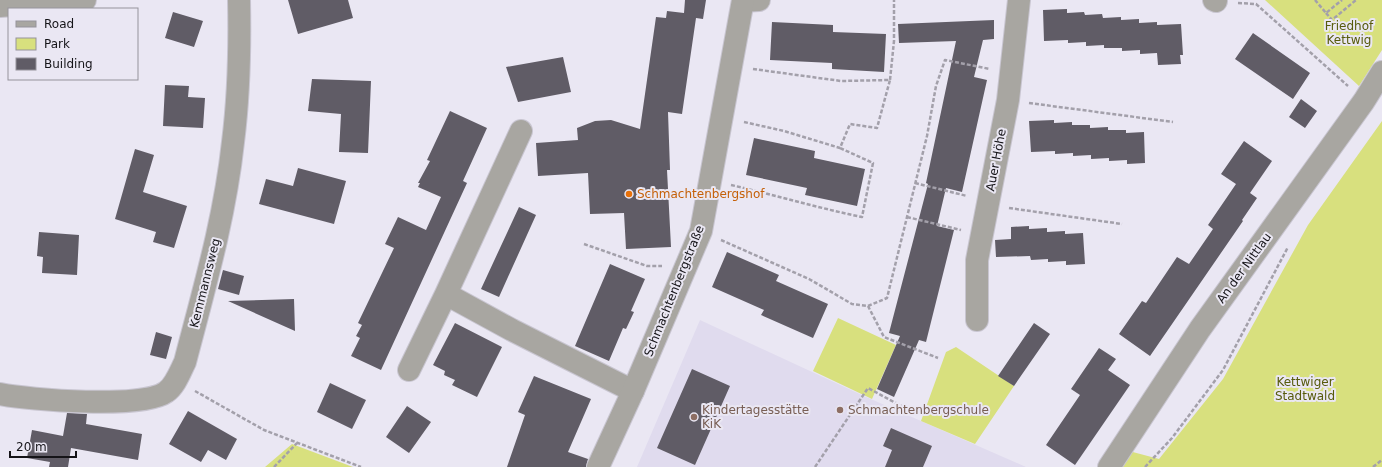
<svg xmlns="http://www.w3.org/2000/svg" width="1382" height="467" font-family="'DejaVu Sans',sans-serif">
  <rect width="100%" height="100%" fill="#eae7f3"/>
  <path fill="#e0dbee" d="M700 320 864 396 1026 467H637Z"/>
  <path fill="#d8e07e" d="M1265 0H1382V50L1359 86Z
    M1382 121V467H1119L1129 451 1159 459 1223 379 1308 225Z
    M838 318 896 345 872 399 813 371Z
    M956 347 1014 386 975 444 921 421 946 352Z
    M292 444 353 467H265Z"/>
  <path fill="#605c66" d="M288 0H348L353 18 298 34Z
    M685 0H706L703 19 696 18 682 114 668 112 670 170H667L671 247 626 249 624 213 590 214 588 173 538 176 536 143 578 140 577 128 595 121 611 120 640 129 656 17 666 18 667 11 684 13Z
    M1067 9V13L1084 12 1085 15 1102 14 1103 18 1121 17V20L1139 19V23L1157 22V25L1181 24 1183 55H1180L1181 64 1158 65 1157 53 1140 54V50L1122 51V48H1104V45L1086 46V42L1068 43V40L1044 41 1043 10Z
    M173 12 203 21 194 47 165 38Z
    M994 20V39L983 40 974 77 987 80 962 192 946 188 937 226 954 230 926 342 919 340 894 397 877 389 900 336 889 333 928 184 926 183 956 41 899 43 898 24Z
    M772 22 833 25V32L886 34 884 72 832 69V63L770 60Z
    M1253 33 1310 73 1293 99 1235 59Z
    M563 57 571 92 518 102 506 67Z
    M312 79 371 81 368 153 339 152 341 114 308 111Z
    M165 85 189 86 188 97 205 98 203 128 163 126Z
    M1301 99 1317 111 1305 128 1289 117Z
    M450 111 487 128 463 181 467 183 381 370 351 356 360 338 356 336 362 325 358 323 394 248 385 244 398 217 426 230 441 197 418 187 420 183H418L430 161 427 160Z
    M1054 120V123L1072 122V125H1090V128L1108 127V130H1126V133L1144 132 1145 163 1127 164V160L1109 161V158L1091 159V155L1073 156V153L1055 154V151L1031 152 1029 121Z
    M754 138 815 151 814 158 865 169 857 206 805 195 807 188 746 175Z
    M1244 141 1272 161 1250 193 1257 198 1242 220 1243 221 1150 356 1119 334 1142 301 1146 303 1177 257 1189 264 1213 229 1208 225 1236 184 1221 174Z
    M135 149 154 155 143 192 187 206 174 248 153 242 156 232 115 219Z
    M298 168 346 181 334 224 259 204 266 179 293 186Z
    M519 207 536 215 499 297 481 289Z
    M1029 226V229L1047 228V232L1065 231V234L1083 233 1085 264 1066 265V261L1048 262V259L1031 260 1030 256 996 257 995 240 1011 239V227Z
    M39 232 79 235 77 275 42 273 43 257 37 256Z
    M727 252 779 275 776 281 828 304 813 338 761 315 764 310 712 287Z
    M610 264 645 279 631 311 634 312 626 329 623 328 609 361 575 346Z
    M223 270 244 276 239 295 218 289Z
    M294 299 295 331 228 301Z
    M455 323 502 347 477 397 452 385 455 380 444 375 445 371 433 365Z
    M1034 323 1050 334 1014 386 998 376Z
    M156 332 172 337 166 359 150 355Z
    M1099 348 1116 359 1108 370 1130 385 1075 465 1046 445 1080 395 1071 389Z
    M692 369 730 386 695 465 657 448Z
    M534 376 591 399 568 452 588 459 586 467H507L525 415 518 412Z
    M330 383 366 400 352 429 317 412Z
    M407 406 431 422 409 453 386 437Z
    M188 411 237 439 226 460 208 450 201 462 169 444Z
    M67 413 87 414 86 424 142 434 138 460 71 448 68 467H49L50 462 27 458 32 430 63 436Z
    M891 428 932 446 923 467H885L892 450 883 446Z"/>
  <g fill="none" stroke-linecap="round" stroke-linejoin="round">
    <g stroke="#c8c5d0" stroke-width="24">
      <path id="minor" d="M1214 0 1216 1
        M743 1 759 0
        M0 6 85 0
        M446 294 512 330 633 391
        M977 320V260L1008 100 1019 0
        M409 370 446 294 521 131
        M0 394C30 400 143 409 166 392 175 386 180 372 185 362 204 289 225 217 233 142 239 95 240 48 239 0
        M1109 467 1200 329 1364 101 1382 72"/>
    </g>
    <g stroke="#c8c5d0" stroke-width="24">
      <path id="tertiary" d="M598 467 633 391 701 231 743 0"/>
    </g>
    <path stroke="#a3a0aa" stroke-width="2.5" stroke-dasharray="4 2" stroke-linecap="butt" d="M1315 0 1326 13 1342 0
      M1238 3 1256 4 1348 86
      M1326 13 1332 20 1356 0
      M753 69 841 81 890 80 894 41V0
      M1029 103 1173 122
      M744 122 784 131 840 148 850 124 877 128 890 80
      M915 183 967 196
      M731 185C775 195 818 208 862 217L873 163 840 148
      M1009 208 1122 224
      M907 217 961 230
      M721 240 809 279 852 304 868 306 884 337 938 358
      M584 244 647 266H662
      M868 306 887 298 927 136 936 86 945 60 990 69
      M195 391 264 430 361 467
      M274 467 297 443
      M815 467 868 388 916 414
      M1145 467 1172 438 1223 370 1288 247
      M1373 467 1382 460"/>
    <use href="#minor" stroke="#a8a6a1" stroke-width="22"/>
    <use href="#tertiary" stroke="#a8a6a1" stroke-width="22"/>
  </g>
  <circle fill="#e8710a" stroke="#eae7f3" stroke-width="1.5" cx="629" cy="194" r="4"/>
  <g fill="#8d6e63" stroke="#eae7f3" stroke-width="1.5">
    <circle cx="840" cy="410" r="4"/>
    <circle cx="694" cy="417" r="4"/>
  </g>
  <g text-anchor="middle" stroke-width="4" stroke-linejoin="round" paint-order="stroke">
    <g font-size="12" fill="#575b0c" stroke="#eae7f3">
      <text x="1349" y="30">Friedhof<tspan x="1349" dy="14">Kettwig</tspan></text>
      <text x="1305" y="386">Kettwiger<tspan x="1305" dy="14">Stadtwald</tspan></text>
    </g>
    <g font-size="12" fill="#151418" stroke="#eae7f3">
      <text transform="translate(996 160) rotate(-79)" y="4">Auer Höhe</text>
      <text transform="translate(1244 268) rotate(-54)" y="4">An der Nittlau</text>
      <text transform="translate(205 283) rotate(-76)" y="4">Kemmannsweg</text>
      <text transform="translate(674 291) rotate(-68)" y="4">Schmachtenbergstraße</text>
    </g>
    <g font-size="12" fill="#c56008" stroke="#eae7f3" text-anchor="start">
      <text x="637" y="198">Schmachtenbergshof</text>
    </g>
    <g font-size="12" fill="#785e54" stroke="#eae7f3" text-anchor="start">
      <text x="702" y="414">Kindertagesstätte<tspan x="702" dy="14">KiK</tspan></text>
      <text x="848" y="414">Schmachtenbergschule</text>
    </g>
  </g>
  <rect x="8" y="8" width="130" height="72" fill="#eae7f3" stroke="#95939b"/>
  <rect x="16" y="21" width="20" height="6" fill="#a8a6a1" stroke="#95939b"/>
  <text x="44" y="28" font-size="12" fill="#151418">Road</text>
  <rect x="16" y="38" width="20" height="12" fill="#d8e07e" stroke="#95939b"/>
  <text x="44" y="48" font-size="12" fill="#151418">Park</text>
  <rect x="16" y="58" width="20" height="12" fill="#605c66" stroke="#95939b"/>
  <text x="44" y="68" font-size="12" fill="#151418">Building</text>
  <path d="M10 451v6h66v-6" fill="none" stroke="#151418" stroke-width="2"/>
  <text x="16" y="451" font-size="12" fill="#151418" stroke="#eae7f3" stroke-width="3" paint-order="stroke">20 m</text>
</svg>
